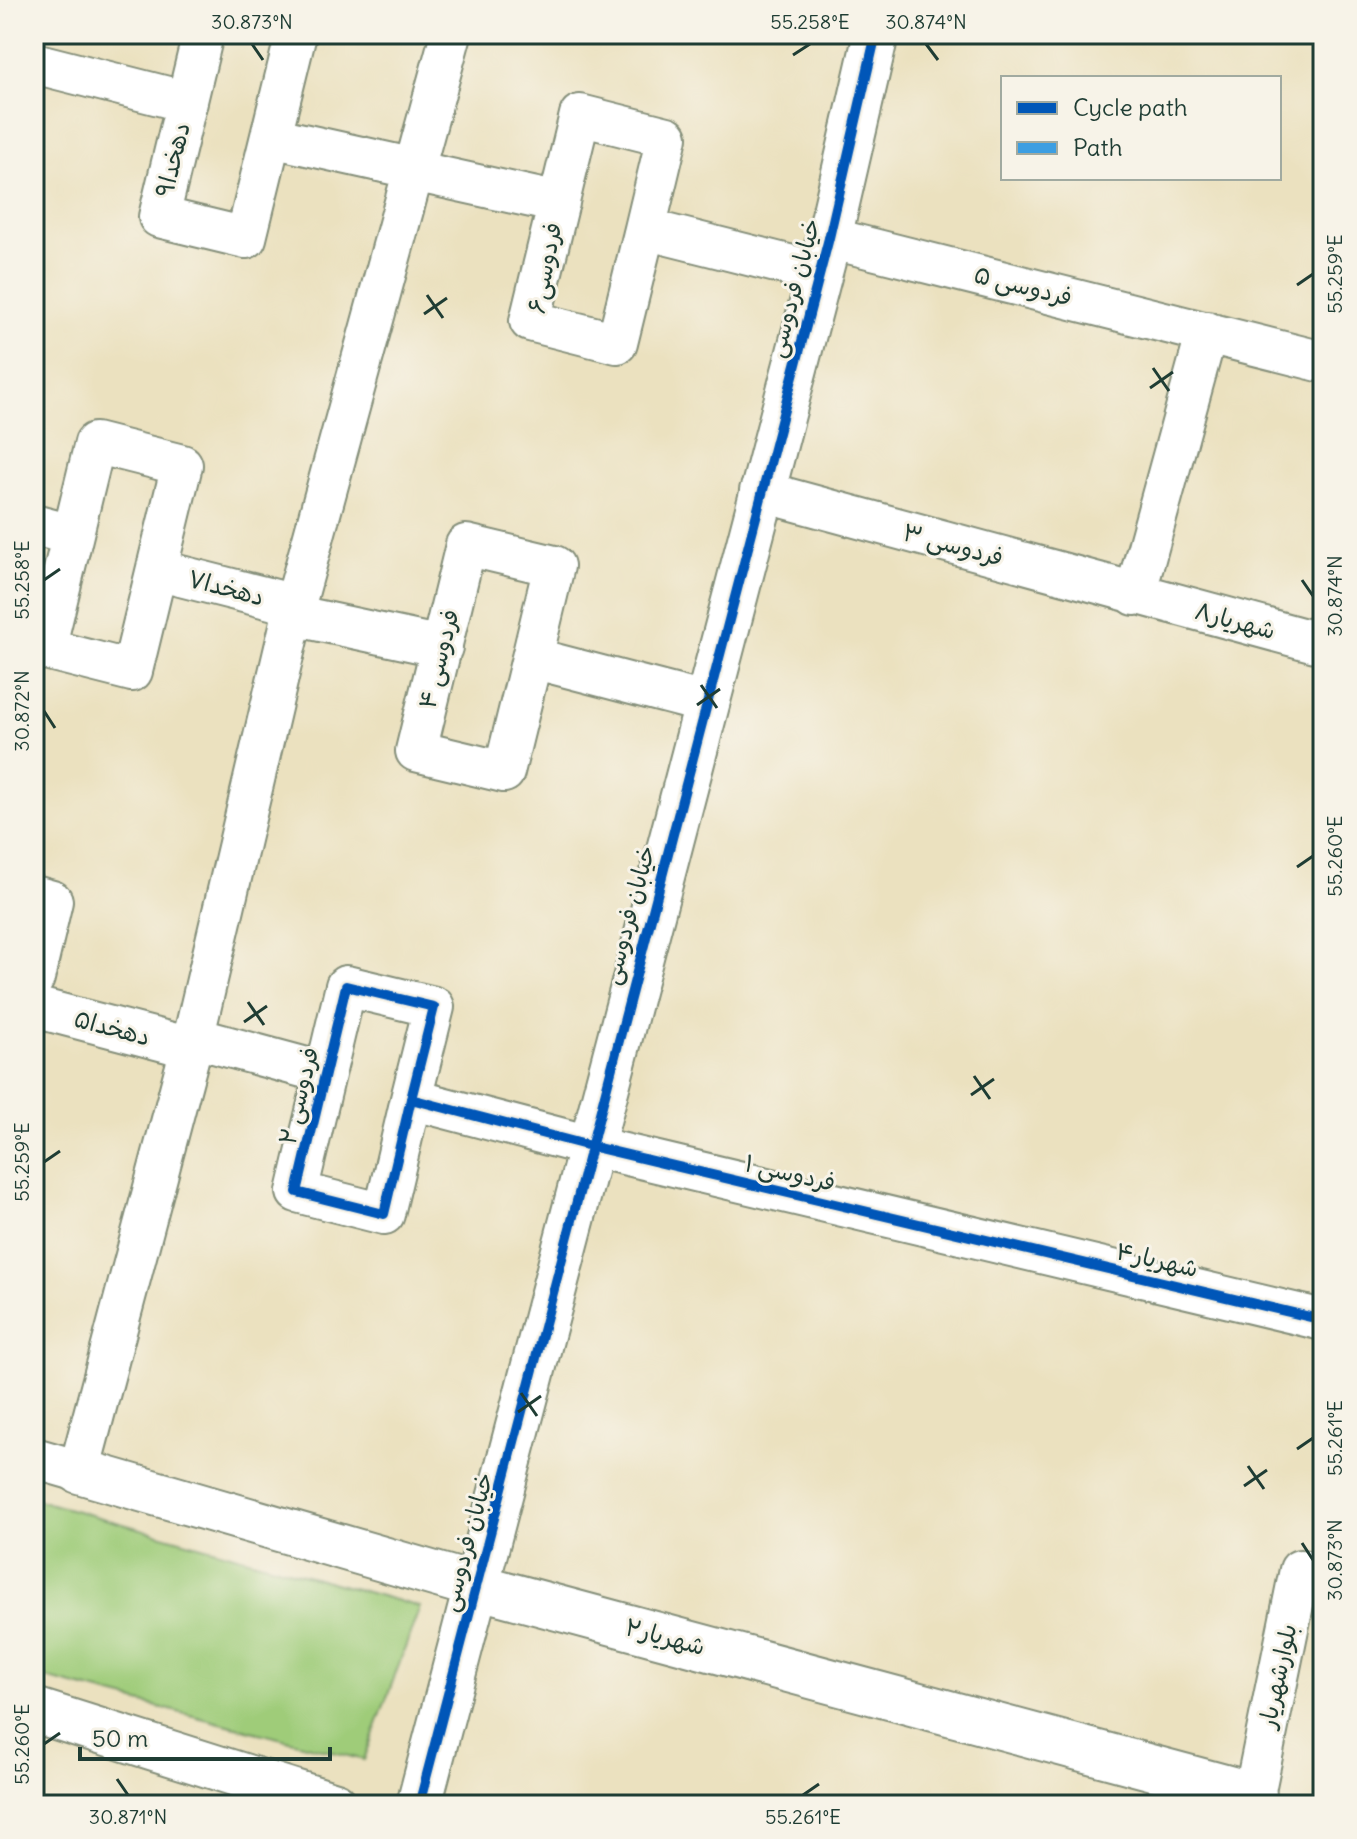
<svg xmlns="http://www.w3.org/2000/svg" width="1357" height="1839" font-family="Delius,'Playpen Sans Arabic',sans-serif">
  <rect width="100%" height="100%" fill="#f7f3e8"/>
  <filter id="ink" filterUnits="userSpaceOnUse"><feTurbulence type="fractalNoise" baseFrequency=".0125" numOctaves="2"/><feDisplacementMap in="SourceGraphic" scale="16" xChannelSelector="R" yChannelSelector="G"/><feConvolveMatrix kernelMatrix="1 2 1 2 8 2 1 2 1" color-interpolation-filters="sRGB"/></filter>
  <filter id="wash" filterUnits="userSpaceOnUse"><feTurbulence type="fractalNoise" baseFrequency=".006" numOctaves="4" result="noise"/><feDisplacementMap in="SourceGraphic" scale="32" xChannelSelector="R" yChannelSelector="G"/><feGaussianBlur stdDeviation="1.8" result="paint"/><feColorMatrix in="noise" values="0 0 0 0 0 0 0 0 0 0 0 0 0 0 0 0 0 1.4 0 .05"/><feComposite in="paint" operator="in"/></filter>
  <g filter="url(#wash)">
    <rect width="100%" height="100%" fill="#ebe1bf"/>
    <path fill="#9fcc79" stroke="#5f8456" stroke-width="2" d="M34 1499 420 1607 364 1760 34 1675Z"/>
  </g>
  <g filter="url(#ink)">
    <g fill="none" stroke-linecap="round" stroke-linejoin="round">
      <g stroke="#858f7a" stroke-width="44">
        <path id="street" d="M203 34 159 217 246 238 296 34
          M34 63 187 102
          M271 137 415 169
          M432 175 559 203
          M645 229 667 137 580 115 530 321 617 343 645 229 820 273
          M829 238 1323 362
          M95 443 182 465 132 671 45 649Z
          M760 491 1323 644
          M34 525 72 535
          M157 570 295 605
          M1135 595 1207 332
          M311 619 442 647
          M532 658 554 566 466 545 416 751 504 772 532 658 705 703
          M34 896 52 901 34 978
          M34 1007 191 1048
          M203 1040 325 1073
          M411 1099 434 1007 346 986 297 1192 384 1214 411 1099 590 1146 1323 1320
          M34 1458 79 1471 191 1048 295 605 451 34
          M1252 1805 1300 1570 1323 1574"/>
      </g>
      <g stroke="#858f7a" stroke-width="48">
        <path id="secondary" d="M79 1471 476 1586 1254 1795
          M34 1710 335 1805
          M419 1805 829 238 876 34"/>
      </g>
      <use href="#street" stroke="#fff" stroke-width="40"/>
      <use href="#secondary" stroke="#fff" stroke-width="44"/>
      <path stroke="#3c9ee2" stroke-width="8" stroke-dasharray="16 8" stroke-linecap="butt" d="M34 61 41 34"/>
      <g stroke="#f7f3e8" stroke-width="15">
        <path id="cycleway" d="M411 1099 434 1007 346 986 297 1192 384 1214 411 1099 590 1146 1323 1320
          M419 1805 829 238 876 34"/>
      </g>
      <use href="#cycleway" stroke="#0057b8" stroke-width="10"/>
    </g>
  </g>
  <path fill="none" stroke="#1f3d34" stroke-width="3" d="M252 44 263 60M926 44 938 60M793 55 810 44M1297 285 1313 274M427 295 443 318M424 314 447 298M1153 368 1169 391M1150 388 1173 372M44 580 60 569M1302 580 1313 596M701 685 717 708M697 705 720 689M44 711 55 728M1297 867 1313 856M248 1002 264 1025M244 1022 267 1006M974 1076 990 1099M971 1095 994 1079M44 1162 60 1151M521 1393 537 1416M518 1412 541 1396M1297 1449 1313 1438M1248 1466 1264 1489M1244 1486 1267 1470M1302 1543 1313 1560M44 1744 60 1733M117 1779 128 1795M803 1795 819 1784"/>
  <g text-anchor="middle" stroke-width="6" stroke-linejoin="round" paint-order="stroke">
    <g font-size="24" fill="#1f3d34" stroke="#f7f3e8">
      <text transform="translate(173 160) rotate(-76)" y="8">دهخدا۹</text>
      <text transform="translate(545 268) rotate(-79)" y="8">فردوسی۶</text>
      <text transform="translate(1023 286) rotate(14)" y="8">فردوسی ۵</text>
      <text transform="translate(794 288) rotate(-75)" y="8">خیابان فردوسی</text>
      <text transform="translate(953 545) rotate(15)" y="8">فردوسی ۳</text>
      <text transform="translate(226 588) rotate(15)" y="8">دهخدا۷</text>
      <text transform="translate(1235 621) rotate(15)" y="8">شهریار۸</text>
      <text transform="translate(439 659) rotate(-76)" y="8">فردوسی ۴</text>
      <text transform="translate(629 915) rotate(-75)" y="8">خیابان فردوسی</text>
      <text transform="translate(112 1028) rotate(15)" y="8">دهخدا۵</text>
      <text transform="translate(299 1096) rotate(-76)" y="8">فردوسی ۲</text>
      <text transform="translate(790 1173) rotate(13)" y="8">فردوسی ۱</text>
      <text transform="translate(1157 1260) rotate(13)" y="8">شهریار۴</text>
      <text transform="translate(467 1542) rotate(-75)" y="8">خیابان فردوسی</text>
      <text transform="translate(665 1637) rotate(15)" y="8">شهریار۲</text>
      <text transform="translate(1278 1676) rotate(-78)" y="8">بلوارشهریار</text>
    </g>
  </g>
  <rect width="1357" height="1839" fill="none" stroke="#f7f3e8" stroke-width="88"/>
  <rect x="1001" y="76" width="280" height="104" fill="#f7f3e8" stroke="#a1aaa0" stroke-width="2"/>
  <rect x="1017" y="102" width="40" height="12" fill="#0057b8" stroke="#a1aaa0" stroke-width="2"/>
  <text x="1073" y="116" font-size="24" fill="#1f3d34">Cycle path</text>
  <rect x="1017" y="142" width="40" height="12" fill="#3c9ee2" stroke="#a1aaa0" stroke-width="2"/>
  <text x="1073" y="156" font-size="24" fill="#1f3d34">Path</text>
  <path d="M80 1747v12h250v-12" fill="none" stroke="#1f3d34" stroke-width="4"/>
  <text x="92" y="1747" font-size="24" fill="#1f3d34" stroke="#f7f3e8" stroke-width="6" paint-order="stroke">50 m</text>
  <rect x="44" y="44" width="1269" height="1751" fill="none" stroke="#1f3d34" stroke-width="3"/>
  <g font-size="20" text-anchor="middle" fill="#1f3d34">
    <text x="252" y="29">30.873°N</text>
    <text x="810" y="29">55.258°E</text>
    <text x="926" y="29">30.874°N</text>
    <text transform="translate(1335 274) rotate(-90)" y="7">55.259°E</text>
    <text transform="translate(22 580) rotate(-90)" y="7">55.258°E</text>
    <text transform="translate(1335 596) rotate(-90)" y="7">30.874°N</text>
    <text transform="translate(22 711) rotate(-90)" y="7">30.872°N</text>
    <text transform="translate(1335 856) rotate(-90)" y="7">55.260°E</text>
    <text transform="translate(22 1162) rotate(-90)" y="7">55.259°E</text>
    <text transform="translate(1335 1438) rotate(-90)" y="7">55.261°E</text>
    <text transform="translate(1335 1560) rotate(-90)" y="7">30.873°N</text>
    <text transform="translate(22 1744) rotate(-90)" y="7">55.260°E</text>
    <text x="128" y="1824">30.871°N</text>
    <text x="803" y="1824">55.261°E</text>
  </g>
</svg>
